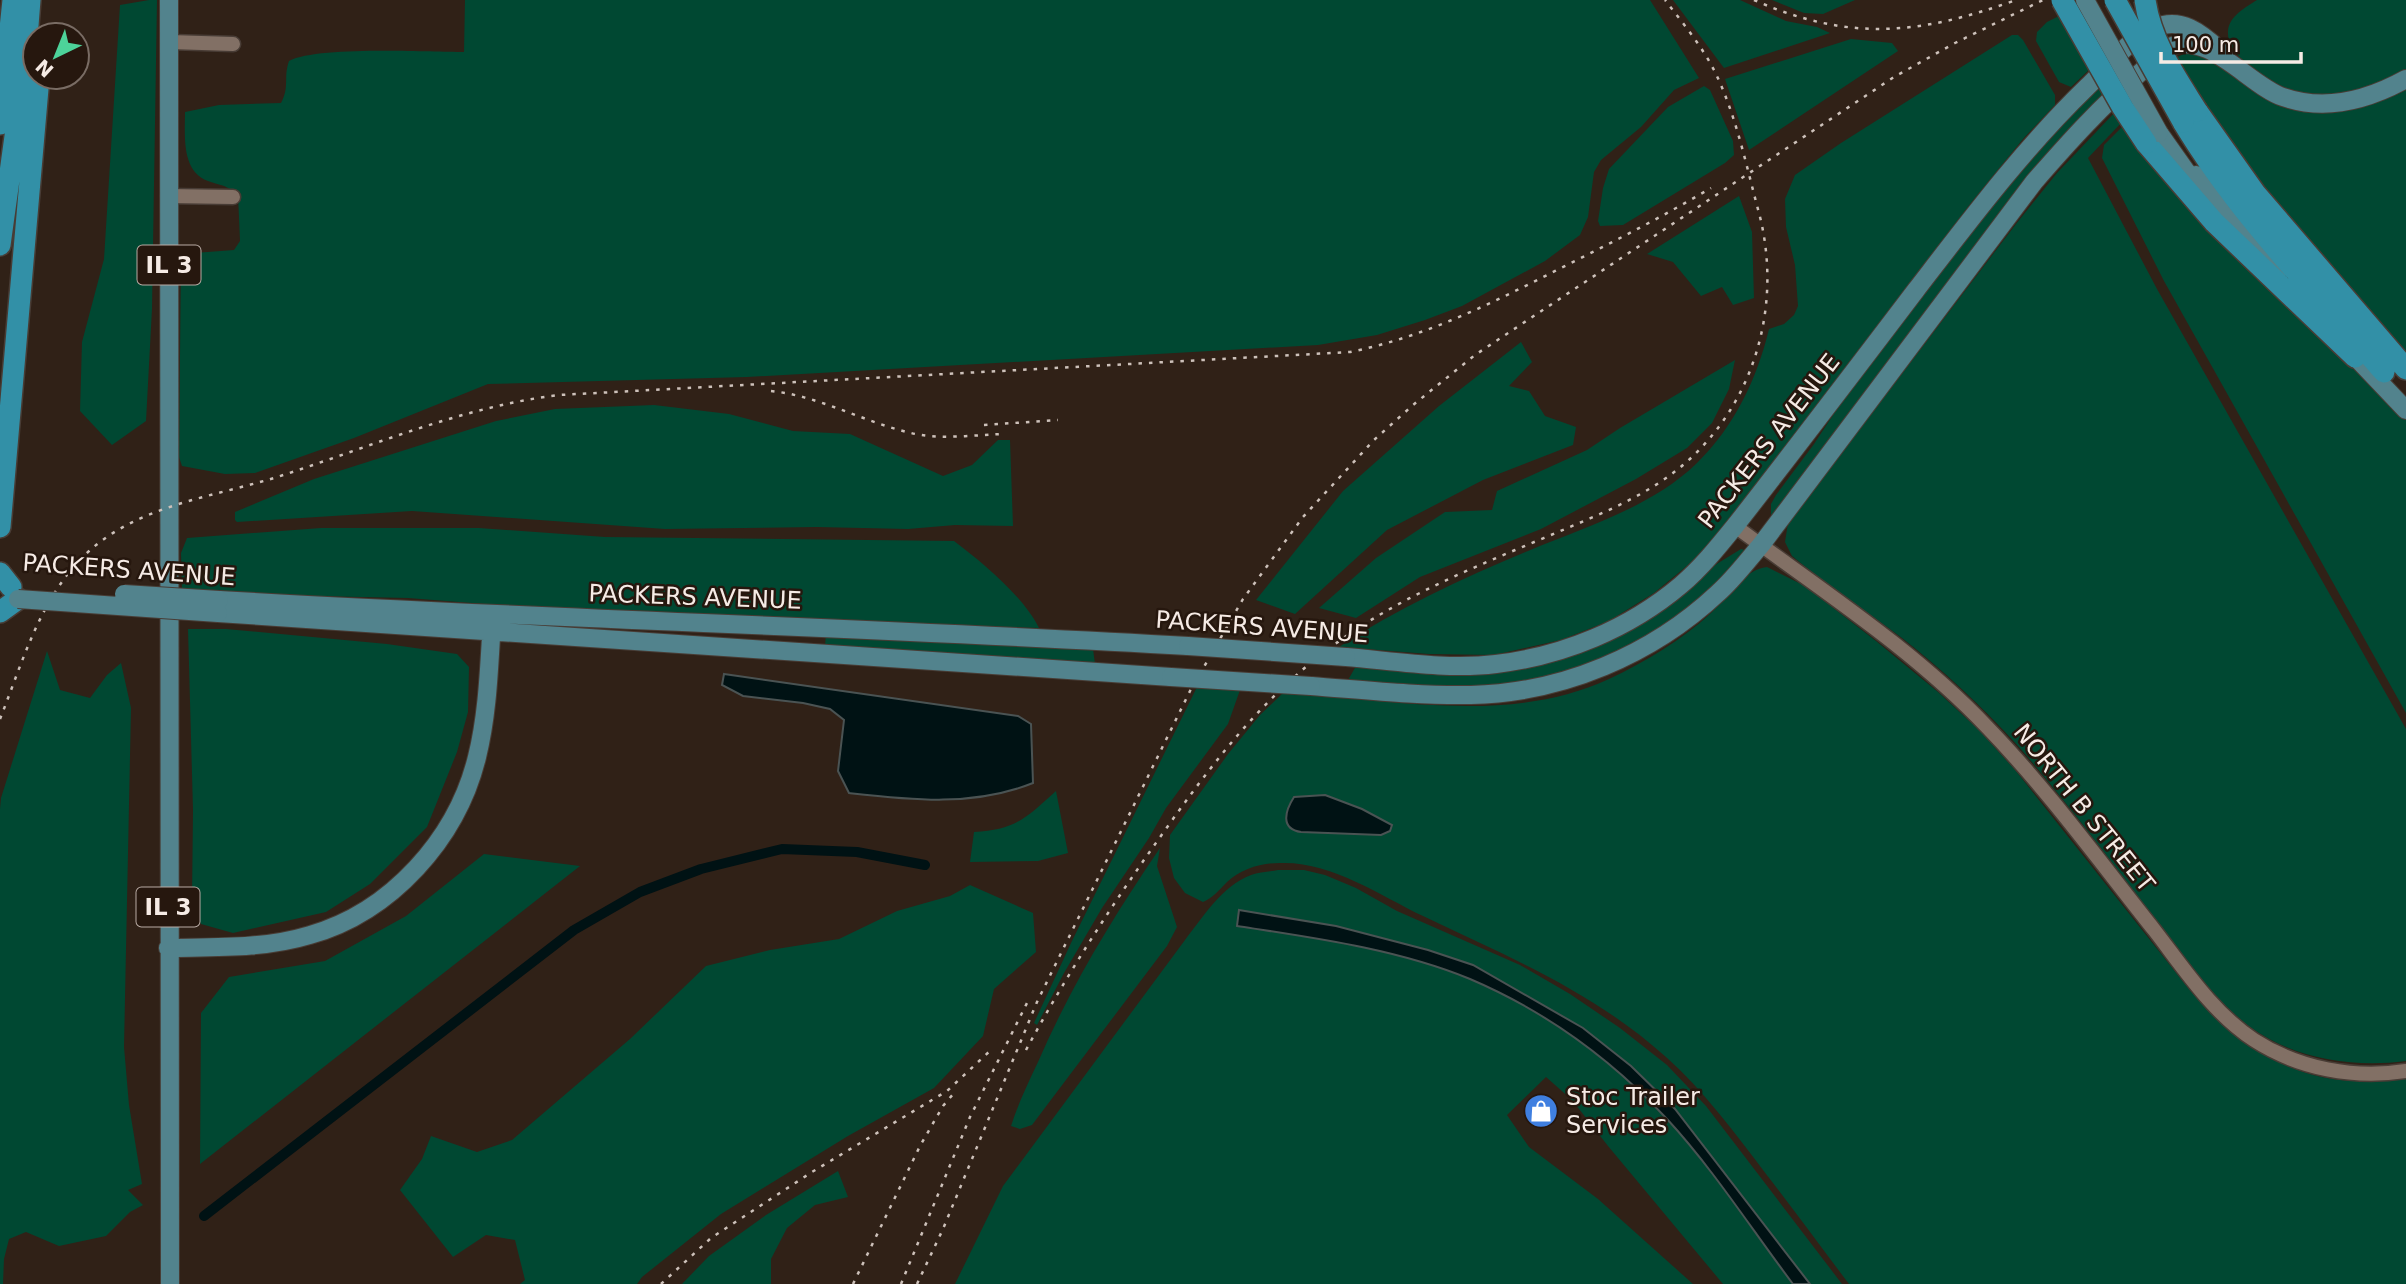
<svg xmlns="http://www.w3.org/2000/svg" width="2406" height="1284" font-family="'DejaVu Sans',sans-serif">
  <rect width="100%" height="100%" fill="#302117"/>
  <path fill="#004832" d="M149 0H157L152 309 146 421 112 445 80 411 82 342 104 259 120 5Z
    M465 0H1650L1699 78 1674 90 1641 127 1601 160 1594 172 1588 217 1580 235 1545 261 1462 306 1425 320 1377 335 1318 345 747 377 488 384 354 438 255 473 225 474 182 466 179 457 181 254 234 250 240 241 238 195C223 183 224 187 208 181 181 171 185 136 185 112L219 105 281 103C290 86 283 78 289 61 317 46 426 52 464 52Z
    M1673 0H1740L1786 21 1817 27 1830 33 1724 68Z
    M1772 0H1855L1823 14 1804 13Z
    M2257 0H2406V71C2394 77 2381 87 2368 91 2353 95 2334 98 2319 97 2293 97 2225 62 2228 31 2229 16 2246 7 2257 0Z
    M2063 14 2092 67 2071 87 2059 82 2036 41 2037 32 2047 22Z
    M2012 35H2018L2023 40 2055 95V105L2023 139 1971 203 1725 526 1693 561 1654 593 1609 621 1561 640 1494 655 1429 654 1339 647C1398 608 1463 578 1528 551 1585 527 1652 507 1697 463 1734 427 1757 379 1769 329L1784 324 1794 315 1798 306 1795 265 1786 227 1785 199 1795 175 1841 143Z
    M1851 39 1892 43 1898 51 1749 150 1725 79Z
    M2186 53H2201L2297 107 2406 86V357L2258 183 2175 58Z
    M2101 83 2108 95 1774 515 1771 516V504L1776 495 1814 444 1854 383 1990 207 2035 152Z
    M1704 86 1710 90 1733 141 1734 155 1725 163 1623 225 1600 226 1598 221 1603 188 1609 169 1668 107Z
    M2117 110 2123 121 2088 158 2157 289 2406 729V1061C2353 1068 2294 1059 2250 1027 2215 1001 2188 962 2162 928 2115 867 2069 804 2018 746 1983 707 1943 670 1902 638 1865 610 1827 585 1792 556L1785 542 1788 523 2016 224 2057 173Z
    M2125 124 2406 420V713L2164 281 2102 158 2104 145Z
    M1739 196 1752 232 1754 298 1733 305 1722 287 1701 296 1673 262 1647 254Z
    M1521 342 1532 362 1509 386 1529 391 1545 416 1576 427 1573 445 1483 480 1387 530 1295 614 1256 600 1343 491 1439 406Z
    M1735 360 1729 389 1712 423 1687 448 1636 479 1541 529 1420 577 1356 618 1319 608 1376 558 1445 512 1492 510 1497 491 1587 450 1620 428Z
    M654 405 729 414 793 431 850 434 943 476 972 465 998 440H1010L1013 526 955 525 908 529 817 527 665 529 412 511 237 522 235 520V512L314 479 496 421 555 409Z
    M321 528H479L605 537 954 541C982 562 1024 597 1039 628L741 620 624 615 408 598 223 594 182 591 181 553 187 538Z
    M1741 549 1745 550 1741 556C1722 577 1703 598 1680 615 1626 656 1554 683 1487 687 1441 689 1394 683 1348 680L1356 666 1567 656Z
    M1767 567 1805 586 1876 641 1938 692 1979 730 2016 771 2189 989C2237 1046 2296 1085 2374 1081 2385 1081 2396 1081 2406 1078V1284H1849C1821 1247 1794 1210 1766 1174 1735 1133 1704 1091 1666 1057 1592 991 1511 958 1423 916 1379 895 1331 861 1280 863 1261 863 1241 869 1227 882 1219 890 1213 898 1203 902L1185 893 1174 878 1169 858 1170 835 1228 754 1260 715 1284 692C1391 699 1507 726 1609 679 1645 662 1682 640 1711 613 1727 598 1744 569 1767 567Z
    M188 629H226L387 644 457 654 469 667 468 712 457 752 427 827 370 884 326 912 233 933 201 924 192 900 193 810Z
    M826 634 1093 649 1095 664 825 646Z
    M47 651 60 690 90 698 107 675 121 663 131 708 124 1047 129 1105 142 1184 128 1190 143 1205 130 1212 106 1236 59 1246 26 1232 9 1239 4 1259 3 1284H0V809L1 798Z
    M1197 687 1240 690 1228 724 1166 808 1149 838 1102 908 1064 973 1037 1025 1034 1023 1071 943Z
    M1056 791 1068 853 1038 861 970 862 974 832C1016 830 1027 817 1056 791Z
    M1160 848 1157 866 1177 927 1167 946 1032 1125 1020 1129 1011 1126C1018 1104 1028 1083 1038 1062 1071 986 1113 917 1160 848Z
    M484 854 580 866 200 1164 201 1013 229 977 325 961 406 916Z
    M1278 870H1304L1325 875 1356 888 1397 911 1520 965 1570 994 1620 1028 1667 1065 1706 1106 1842 1284H1810L1675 1109 1631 1066 1583 1028 1473 965 1428 950 1336 926 1239 910 1238 926C1315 938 1397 949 1470 979 1545 1011 1612 1060 1667 1120 1714 1170 1752 1230 1793 1284H1723L1608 1146 1572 1100 1546 1077 1507 1115 1529 1147 1598 1199 1693 1284H955L1003 1186 1185 940C1203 917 1222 886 1251 875 1259 872 1269 872 1278 870Z
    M970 885 1033 913 1036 952 994 989 983 1036 934 1088 848 1136 721 1214 642 1277 637 1284H520L525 1280 515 1240 486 1235 453 1257 400 1190 422 1159 431 1136 477 1152 512 1140 630 1039 706 966 770 950 839 939 897 911 950 896Z
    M838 1171 848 1197 815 1205 787 1228 771 1259V1284H682L709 1256 766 1215Z"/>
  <path fill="#001214" stroke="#4a5353" stroke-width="2" d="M724 674 1018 716 1031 724 1033 783C973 807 912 800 849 793L838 771 844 720 830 709 803 703 743 696 722 685Z
    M1325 795 1362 809 1392 825 1390 831 1381 835 1301 832C1280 829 1285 811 1294 797Z
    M1239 910 1336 926 1428 950 1473 965 1583 1028 1631 1066 1675 1109 1810 1284H1793C1752 1230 1714 1170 1667 1119 1612 1060 1545 1011 1470 979 1397 949 1315 938 1237 926Z"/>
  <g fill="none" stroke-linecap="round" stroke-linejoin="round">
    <path stroke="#001214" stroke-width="10" d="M204 1216 574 930 640 892 701 869 782 849 857 852 925 865"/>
    <g stroke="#483c35" stroke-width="17">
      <path id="minor" d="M170 42 233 44
        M168 196 233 197
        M1735 526C1821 590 1913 649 1987 727 2048 790 2100 862 2155 931 2185 970 2213 1013 2254 1040 2299 1069 2354 1079 2406 1071"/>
    </g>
    <g stroke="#483c35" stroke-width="20">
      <path id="major" d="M169 0 170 1284
        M2159 133 2200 191
        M2196 175 2281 268
        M2348 349 2406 410
        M219 600C542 619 865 627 1188 646
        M218 613 1171 677
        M1346 657C1394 661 1447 670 1496 664 1563 656 1629 629 1681 585 1701 568 1718 547 1735 526 1796 448 1856 369 1916 290 1970 220 2023 149 2087 87 2107 68 2128 39 2154 28 2181 16 2201 33 2220 50
        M1311 686C1364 690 1418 696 1471 695 1562 693 1652 655 1718 593 1734 579 1747 561 1761 545L2034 182C2068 143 2102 105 2142 71 2150 64 2160 52 2170 47 2208 30 2250 86 2283 97 2326 112 2368 100 2406 79
        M168 948C216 947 264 949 310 935 391 912 457 839 477 757 488 713 489 666 492 621"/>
    </g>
    <g stroke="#483c35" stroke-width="24">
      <path id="highway" d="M2197 111 2255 193 2406 369
        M2183 122C2239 215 2314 290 2384 372
        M0 124 13 0
        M2146 143 2214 222 2355 357
        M0 245 25 64 30 0
        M0 527 39 77
        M0 573 11 587
        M0 612 18 599"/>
    </g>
    <use href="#minor" stroke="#827065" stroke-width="14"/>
    <use href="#major" stroke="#52838d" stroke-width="18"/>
    <use href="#highway" stroke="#3290a7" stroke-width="21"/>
    <path stroke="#cdc1ba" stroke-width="2.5" stroke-dasharray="3.5 7" stroke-linecap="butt" d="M1754 0C1849 42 1919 35 2016 0
      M771 391C820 396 863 422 911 433 940 440 973 435 1003 434
      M984 425 1058 420
      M0 719C23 661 41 595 88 552 138 506 211 497 274 478 368 448 460 407 559 395L1350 352C1425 337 1492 303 1559 269 1611 243 1662 217 1711 188
      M1026 1050C1067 974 1113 903 1163 833 1209 768 1255 707 1318 657 1388 601 1470 569 1551 535 1586 520 1622 506 1654 486 1747 429 1786 316 1759 213 1746 165 1736 114 1714 70 1701 45 1682 22 1665 0
      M661 1284 711 1238 812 1172 947 1091 992 1049
      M853 1284 920 1146 943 1106 954 1093
      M901 1284 970 1117 1027 1003
      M917 1284 943 1229 1037 1002 1190 691 1243 599 1303 517 1374 440 1413 405 1475 355 1894 77 1955 43 2043 0"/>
    <g stroke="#483c35" stroke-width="20" stroke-linecap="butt">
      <path id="major-bridge" d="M2085 0 2159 133
        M124 594 219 600
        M18 599 218 613
        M1188 646 1346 657
        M1171 677 1311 686"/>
    </g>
    <g stroke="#483c35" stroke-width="24" stroke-linecap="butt">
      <path id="highway-bridge" d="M2062 0 2123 108 2146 143
        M2115 0 2183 122
        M2145 0C2151 42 2175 76 2197 111"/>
    </g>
    <use href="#major-bridge" stroke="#52838d" stroke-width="18"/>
    <use href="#highway-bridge" stroke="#3290a7" stroke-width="21"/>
  </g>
  <defs>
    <g id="shop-disc" transform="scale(1.75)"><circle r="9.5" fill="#3f7fe0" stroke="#26170e"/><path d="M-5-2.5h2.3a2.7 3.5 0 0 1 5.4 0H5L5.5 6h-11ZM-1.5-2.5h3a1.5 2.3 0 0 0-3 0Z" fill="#fff"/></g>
  </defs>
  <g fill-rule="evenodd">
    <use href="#shop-disc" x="1541" y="1111"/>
  </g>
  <g text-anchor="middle" stroke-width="5" stroke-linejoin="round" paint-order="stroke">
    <g fill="#26170e" stroke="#b8aba4" stroke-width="2">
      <rect x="137.5" y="245.5" width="63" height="39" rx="5"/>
      <rect x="136.5" y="887.5" width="63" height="39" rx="5"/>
    </g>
    <g font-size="23" font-weight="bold" fill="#f6ebe5">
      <text x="169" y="273">IL 3</text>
      <text x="168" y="915">IL 3</text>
    </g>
    <g font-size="24" fill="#f6ebe5" stroke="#26170e">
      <text transform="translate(1769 441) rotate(-52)" y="8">PACKERS AVENUE</text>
      <text transform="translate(129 570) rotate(4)" y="8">PACKERS AVENUE</text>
      <text transform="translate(695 597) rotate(2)" y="8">PACKERS AVENUE</text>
      <text transform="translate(1262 627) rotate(4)" y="8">PACKERS AVENUE</text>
      <text transform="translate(2084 808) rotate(51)" y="8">NORTH B STREET</text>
    </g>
    <g font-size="24" fill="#f6ebe5" stroke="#26170e" text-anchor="start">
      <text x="1566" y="1105">Stoc Trailer<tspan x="1566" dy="28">Services</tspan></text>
    </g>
  </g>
  <g transform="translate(56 56) rotate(223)"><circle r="33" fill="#26170e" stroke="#796c64" stroke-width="2"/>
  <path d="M0-5L12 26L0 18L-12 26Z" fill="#4dd39a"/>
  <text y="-10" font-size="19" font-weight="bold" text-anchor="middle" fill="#f6ebe5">N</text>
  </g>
  <path d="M2161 52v10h140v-10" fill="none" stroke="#f6ebe5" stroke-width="3.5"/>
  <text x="2172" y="52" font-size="21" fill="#f6ebe5" stroke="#26170e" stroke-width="5" paint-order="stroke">100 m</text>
</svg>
